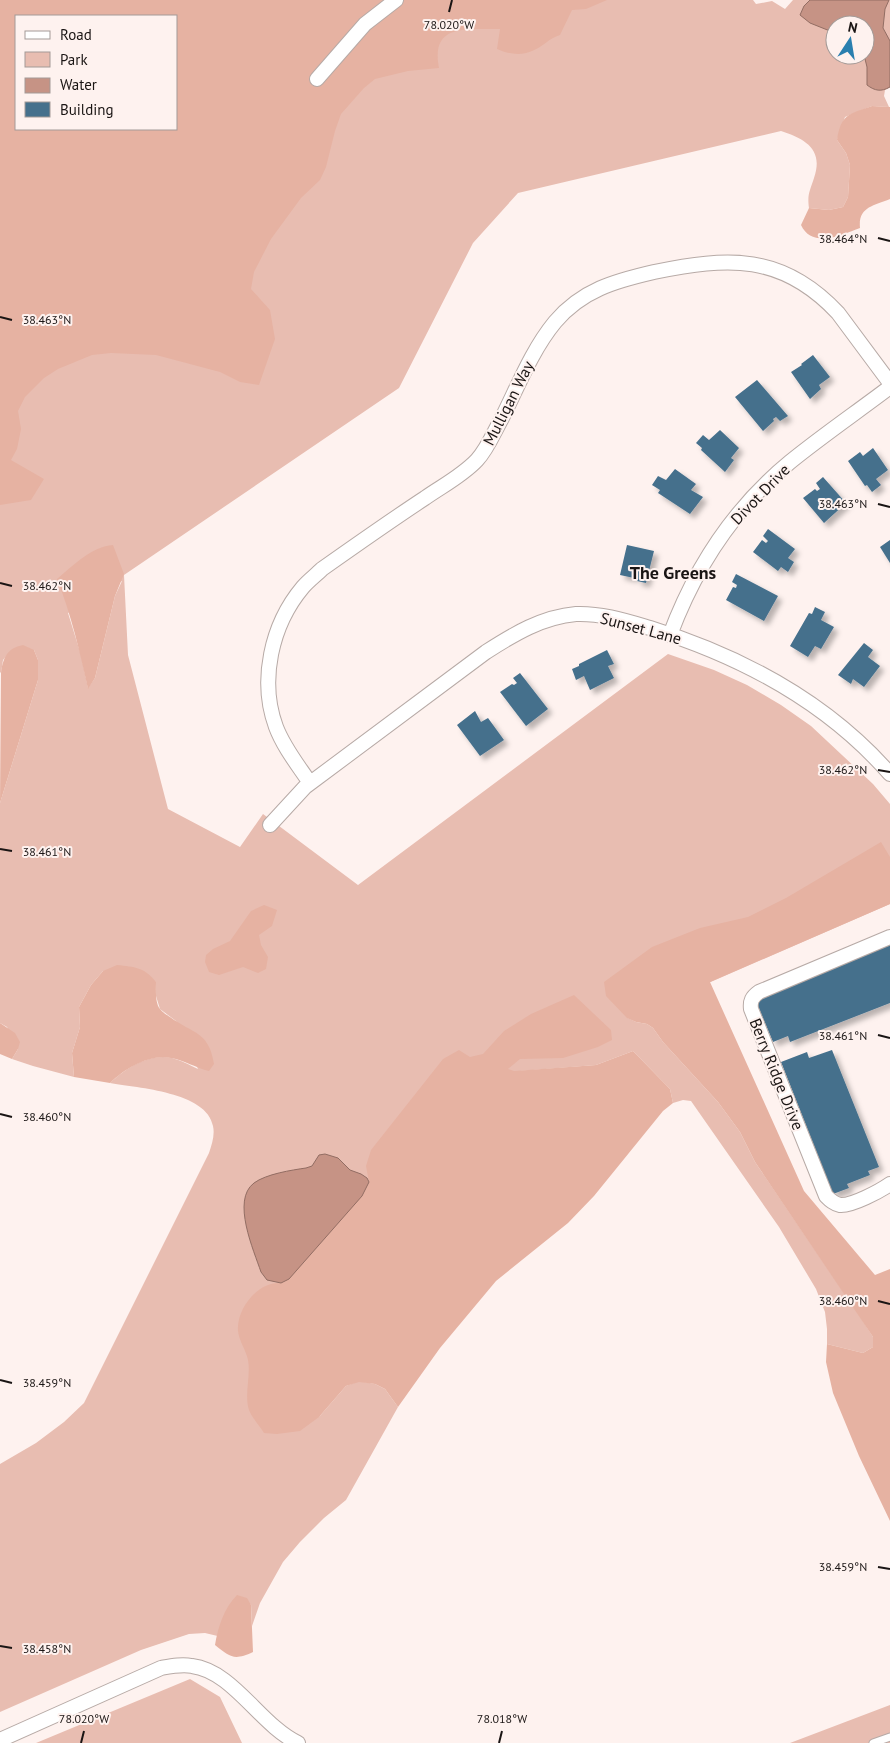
<svg xmlns="http://www.w3.org/2000/svg" width="890" height="1743" font-family="'PT Sans',sans-serif">
  <defs>
    <filter id="shadow"><feDropShadow dx="4.5" dy="4.5" stdDeviation="2.5" flood-color="#0004"/></filter>
  </defs>
  <rect width="100%" height="100%" fill="#fef2ef"/>
  <path fill="#e8bdb1" fill-rule="evenodd" d="M427 0H753L756 4 772 1 785 9 793 0H890V87L885 90 884 96 889 107 872 106 845 117 837 140 846 153 850 165 848 197 843 207 829 210 809 208C807 194 810 191 814 178 824 149 805 139 781 131L518 193 473 243 399 388 124 575 128 655 168 809 240 847 263 814 358 885 668 654 714 670 747 685 781 705 811 726 873 784 890 804V904L628 1018 636 1022 647 1024 653 1028 663 1042 718 1102 740 1132 755 1162 859 1315 873 1337V1347L863 1353 827 1344V1329L825 1312 816 1289 779 1227 691 1101 683 1100 673 1103 670 1089 633 1051 596 1065 520 1071 319 1417 346 1386 359 1381 375 1384 385 1389 398 1407 346 1500 324 1518 300 1542 283 1562 260 1603 252 1626 251 1604 226 1638 205 1633 189 1634 141 1650 0 1712V1464L36 1443 64 1422 84 1403 209 1153C212 1144 215 1135 213 1126 207 1092 138 1088 110 1083 126 1068 149 1053 172 1058 180 1060 190 1065 198 1069L176 1021 160 1009 156 996V982L103 971 91 985 79 1007 80 1027 72 1053 74 1077 33 1066 12 1059 18 1049 7 1027 0 1023V803L38 680V660L34 650 8 654 3 660 1 673 0 672V357ZM835 25H865V55H835ZM122 581 115 596 95 678 88 688 81 655 68 613Z
    M190 1679 220 1697 242 1743H36Z
    M890 1705V1743H790Z"/>
  <path fill="#e6b2a2" fill-rule="evenodd" d="M0 0H607L586 9 572 10 560 35C549 38 543 47 532 51 521 56 508 54 497 49L500 29C469 30 430 22 439 68L408 71 375 79 364 88 341 114 335 131 326 167 320 180 301 198 271 239 254 272 251 289 270 310 275 339 259 385 240 382 220 372 156 355 111 353 92 355 58 369 44 378 25 397 18 411 21 429 17 449 11 460 44 479 31 500 0 505ZM16 16H176V129H16Z
    M872 106 890 107V199C873 206 858 207 860 228 842 235 812 249 801 225L809 208 829 210 843 207 848 197 850 165 846 153 837 140C841 114 849 114 872 106Z
    M113 545 124 574 115 596 95 678 88 689C80 652 71 614 57 579 73 566 92 546 113 545Z
    M23 645 34 650 38 660V680L0 803 1 673C3 658 7 648 23 645Z
    M881 842 890 857V904L710 982 804 1191 875 1275 890 1269V1521L859 1456 833 1393 826 1362 827 1344 863 1353 873 1347V1337L755 1162 740 1132 718 1102 663 1042 653 1028 647 1024 636 1022 627 1018 606 996 604 982 652 947 700 928 748 917 786 898Z
    M264 905 277 910 272 926 259 935 261 945 268 957 266 969 258 973 243 967 219 975 209 972 205 962 206 955 213 949 230 941 251 911Z
    M117 965C135 967 144 967 156 982 156 990 155 1003 160 1009 162 1012 167 1015 170 1017 193 1034 209 1031 214 1064L209 1071C196 1068 184 1060 171 1058 149 1054 126 1068 110 1083L74 1077 72 1053 80 1027 79 1007 91 985 103 971Z
    M574 995 611 1030 612 1040 598 1047 563 1058 520 1059 508 1069 514 1071 596 1065 633 1051 670 1089 673 1103 663 1111 594 1196 568 1223 496 1281 440 1348 398 1407 385 1389 375 1384 359 1382 346 1386 319 1417 300 1431 277 1434 264 1433C260 1426 252 1418 249 1410 244 1395 251 1376 248 1360 246 1350 239 1341 238 1331 236 1309 258 1281 281 1283L369 1182 366 1166 371 1150 443 1059 459 1050 470 1057 483 1054 504 1031 531 1014Z
    M0 1023 15 1033 20 1042 18 1049 12 1059 0 1054Z
    M237 1595 247 1598 251 1605 253 1652C234 1661 230 1657 215 1645 218 1627 224 1608 237 1595Z"/>
  <path fill="#c69385" stroke="#926d63" d="M810 0H889L885 9 883 28 890 41V87C881 92 875 91 867 85V67L864 55H865V25H835V33L810 23 800 15 804 6Z
    M325 1154 338 1158 350 1170 361 1174 367 1178 369 1182 362 1196 289 1279 281 1283 267 1280 261 1272C254 1251 231 1200 254 1183 266 1174 292 1170 306 1168L312 1166 319 1155Z"/>
  <path fill="#45708c" filter="url(#shadow)" d="M813 355 830 377 819 385 821 389 810 399 791 372 802 365 801 364Z
    M757 380 788 416 780 421 776 417 773 419 774 421 763 431 735 397Z
    M720 430 739 448 731 458 734 460 725 472 701 450 702 448 696 443 703 435 709 440Z
    M873 448 888 470 876 479 881 485 872 492 867 485 865 486 848 461 860 452 863 456Z
    M675 469 696 484 691 490 703 497 690 514 658 493 660 490 652 485 658 476 666 480Z
    M823 477 846 503 824 523 803 498 815 489 817 491 820 489 816 483Z
    M768 529 795 549 788 558 794 562 788 572 781 567 778 571 753 552 762 540 766 543 768 541 763 536Z
    M890 540V563L880 547Z
    M627 545 654 551 646 583 637 581 638 574 635 573 634 578 620 575Z
    M736 574 778 596 764 621 726 600 733 587 736 588 737 585 732 582Z
    M815 607 825 612 821 620 834 627 821 649 815 646 808 657 790 646 809 613 812 614Z
    M864 643 873 650 868 657 880 666 864 687 853 679 851 684 838 675Z
    M607 650 614 664 608 666 614 678 590 690 584 676 576 680 572 669 579 666V664Z
    M520 673 548 709 526 726 500 692 512 684 514 685 517 683 513 678Z
    M475 711 481 722 488 718 504 740 480 756 457 725Z
    M890 945V1003L790 1042 788 1036 773 1042 755 999Z
    M832 1050 879 1167 868 1171 870 1175 847 1184 849 1188 833 1194 781 1062 807 1052 809 1058Z"/>
  <g fill="none" stroke-linecap="round" stroke-linejoin="round">
    <g stroke="#b7aaa6" stroke-width="9">
      <path id="lane" d="M873 1743 890 1737"/>
    </g>
    <g stroke="#b7aaa6" stroke-width="16">
      <path id="street" d="M317 79 365 24 396 0
        M670 635C695 568 734 508 790 462 822 436 857 412 890 387
        M310 783C298 765 284 748 276 727 259 681 271 625 303 587 308 581 316 575 322 569 356 545 390 521 425 498 442 486 462 476 477 460 488 448 494 432 502 418 518 386 532 350 555 322 582 290 615 281 654 272 728 257 782 253 838 313L890 383
        M270 825 305 787 486 652C514 634 542 617 576 614 601 613 626 621 650 628 740 656 827 702 890 774
        M890 937 759 992C752 997 750 1001 751 1009L826 1196C830 1200 834 1204 840 1205 852 1206 880 1191 890 1184
        M0 1740 161 1668C172 1666 182 1664 192 1666 233 1671 260 1725 298 1743"/>
    </g>
    <use href="#lane" stroke="#fff" stroke-width="7"/>
    <use href="#street" stroke="#fff" stroke-width="14"/>
  </g>
  <path fill="none" stroke="#1a1514" stroke-width="2" d="M449 12 452 0M878 238 890 241M0 317 12 320M878 504 890 507M0 583 12 586M878 770 890 772M0 849 12 851M878 1035 890 1038M0 1114 12 1117M878 1301 890 1304M0 1380 12 1383M878 1567 890 1569M0 1646 12 1648M81 1743 84 1731M499 1743 502 1731"/>
  <g text-anchor="middle" stroke-width="4" stroke-linejoin="round" paint-order="stroke">
    <g font-size="16" fill="#1a1514" stroke="#fef2ef">
      <text transform="translate(508 403) rotate(-63)" y="6">Mulligan Way</text>
      <text transform="translate(760 494) rotate(-46)" y="6">Divot Drive</text>
      <text transform="translate(641 628) rotate(15)" y="6">Sunset Lane</text>
      <text transform="translate(777 1074) rotate(68)" y="6">Berry Ridge Drive</text>
    </g>
    <g font-size="18" font-weight="bold" fill="#1a1514" stroke="#fef2ef">
      <text x="673" y="579">The Greens</text>
    </g>
  </g>
  <g font-size="12" text-anchor="middle" fill="#1a1514" stroke="#fef2ef" stroke-width="4" stroke-linejoin="round" paint-order="stroke">
    <text x="449" y="29">78.020°W</text>
    <text x="843" y="243">38.464°N</text>
    <text x="47" y="324">38.463°N</text>
    <text x="843" y="508">38.463°N</text>
    <text x="47" y="590">38.462°N</text>
    <text x="843" y="774">38.462°N</text>
    <text x="47" y="856">38.461°N</text>
    <text x="843" y="1040">38.461°N</text>
    <text x="47" y="1121">38.460°N</text>
    <text x="843" y="1305">38.460°N</text>
    <text x="47" y="1387">38.459°N</text>
    <text x="843" y="1571">38.459°N</text>
    <text x="47" y="1653">38.458°N</text>
    <text x="84" y="1723">78.020°W</text>
    <text x="502" y="1723">78.018°W</text>
  </g>
  <rect x="15" y="15" width="162" height="115" fill="#fef2ef" stroke="#a39a97"/>
  <rect x="25" y="31" width="25" height="8" fill="#ffffff" stroke="#a39a97"/>
  <text x="60" y="40" font-size="15" fill="#1a1514">Road</text>
  <rect x="25" y="52" width="25" height="15" fill="#e8bdb1" stroke="#a39a97"/>
  <text x="60" y="65" font-size="15" fill="#1a1514">Park</text>
  <rect x="25" y="78" width="25" height="15" fill="#c69385" stroke="#a39a97"/>
  <text x="60" y="90" font-size="15" fill="#1a1514">Water</text>
  <rect x="25" y="102" width="25" height="15" fill="#45708c" stroke="#a39a97"/>
  <text x="60" y="115" font-size="15" fill="#1a1514">Building</text>
  <g transform="translate(850 40) rotate(12)"><circle r="24" fill="#fef2ef" stroke="#a39a97"/>
  <path d="M0-4L9 19L0 12L-9 19Z" fill="#2a7faf"/>
  <text y="-8" font-size="14" font-weight="bold" text-anchor="middle" fill="#1a1514">N</text>
  </g>
</svg>
